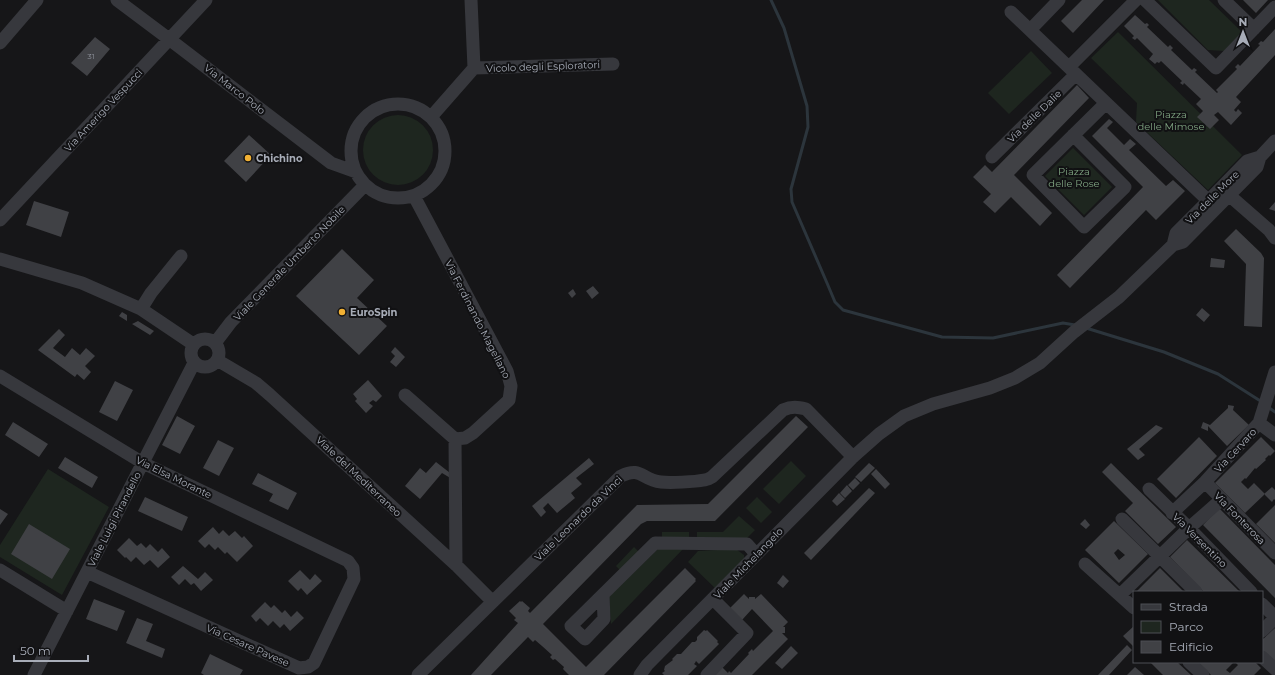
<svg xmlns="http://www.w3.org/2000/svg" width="1275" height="675" font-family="Montserrat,sans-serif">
  <rect width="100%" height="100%" fill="#161618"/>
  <path fill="#1e261f" d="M1158 0H1209L1243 33 1224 51 1208 50Z
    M1118 32 1242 155 1208 190 1136 122 1137 103 1091 58Z
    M1031 51 1052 73 1009 114 988 93Z
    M363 150a35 35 0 1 1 70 0a35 35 0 1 1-70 0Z
    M1073 148 1112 187 1084 215 1045 176Z
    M791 461 806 476 779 504 763 489Z
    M48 469 109 507 62 595 0 557V545Z
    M757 497 772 512 761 523 746 508Z
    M739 516 755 530 746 539H697V532H723Z
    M662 532H689V539H662Z
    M634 547 639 552 621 571 616 566Z
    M684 548 611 624 609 597 658 549Z
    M736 549 744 555V561L716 589 688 562 698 551Z"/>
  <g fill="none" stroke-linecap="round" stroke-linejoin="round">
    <path stroke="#2c353c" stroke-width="3" d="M771 0 784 28 807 106 808 127 791 189 792 202 827 283 835 302 843 310 942 337 993 338 1063 323 1075 325
      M1086 328 1164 352 1218 374 1262 402
      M1268 407 1275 412"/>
  </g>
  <path fill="#404145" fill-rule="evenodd" d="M1082 0H1104L1073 33 1061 21Z
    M1243 0H1268L1256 13Z
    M1135 15 1145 24 1147 23 1149 25 1147 27 1168 47 1170 45 1173 48 1171 50 1192 70 1194 68 1197 70 1195 72 1217 93 1218 92 1216 90 1237 69 1235 67 1238 64 1240 66 1260 45 1258 44 1261 41 1263 42 1275 29V55L1236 97 1241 102 1234 110 1236 112 1238 109 1242 113 1231 125 1218 112 1214 115 1219 120 1210 129 1197 117 1203 111 1196 104 1201 99 1184 83 1183 85 1180 83 1182 81 1161 61 1159 63 1157 62 1155 64 1149 59 1153 54 1137 38 1135 40 1132 38 1134 36 1124 26Z
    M95 37 110 49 87 76 71 63Z
    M1077 85 1089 98 1014 175 1052 213 1040 226 1011 197 995 213 983 202 991 194 973 177 985 165 992 172Z
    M1109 119 1113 122 1107 128 1124 145 1130 139 1136 144 1129 150 1166 186 1173 180 1185 191 1156 220 1146 210 1070 288 1057 275 1143 187 1092 136Z
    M249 135 271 155 246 182 224 161Z
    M34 201 69 212 61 237 26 225Z
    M1275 202V211L1269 209Z
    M1236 229 1261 253 1264 258 1262 327 1244 326 1246 264 1224 241Z
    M342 249 374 280 357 298 387 326 359 355 296 296Z
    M1211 258 1225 260 1224 268 1210 267Z
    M593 286 599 293 592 299 586 291Z
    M573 289 576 294 572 298 568 293Z
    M1202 308 1210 315 1204 322 1196 315Z
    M122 312 127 315V321L119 316Z
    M138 321 154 331 150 335 132 324Z
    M59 329 65 335 53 348 65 357 72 348 80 355 86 348 95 356 85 366 91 372 84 380 77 374 75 377 38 350Z
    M395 347 405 357 396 367 390 362 395 356 391 352Z
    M368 380 382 396 376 402 373 400 369 403 373 406 366 413 355 401 357 399 353 394Z
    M115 381 133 390 117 421 99 412Z
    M1228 405 1234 406 1233 410 1249 425 1227 446 1208 426V431L1201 428 1203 422 1210 425 1228 408Z
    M177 416 195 426 180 454 162 445Z
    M796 416 808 427 715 521H647L641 524 543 624 586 667 685 568 696 579 695 580 696 581 604 675H569L563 669 564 667 555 659 553 660 550 657 552 655 542 646 535 640 533 642 528 637 491 675H471L518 623 514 620 516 618 509 611 520 601 521 602 522 601 530 608 528 611 530 613 637 505 708 504Z
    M13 422 48 444 39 457 5 435Z
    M1156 425 1163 428 1139 449 1145 455 1138 460 1127 449Z
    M1199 437 1217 456 1176 498 1157 479Z
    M1261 437 1275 451 1270 456 1269 455 1265 459 1266 460 1256 469 1255 468 1246 479 1245 478 1241 482 1248 489 1254 483 1265 494 1245 513 1215 483Z
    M218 440 234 448 219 476 203 468Z
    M65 457 98 477 92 488 58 468Z
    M589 458 594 464 576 478 582 484 571 493 575 498 557 513 548 503 543 508 546 512 541 517 532 506Z
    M436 462 454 476 452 479 442 473 420 499 405 486 420 468 426 473Z
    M869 463 875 468 861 482 855 477Z
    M1111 463 1176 527 1158 544 1125 511 1133 503 1102 472Z
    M876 469 890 484 885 489 871 474Z
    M258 473 297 493 288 510 269 501 273 494 252 484Z
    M855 478 860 483 853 490 848 485Z
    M847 485 852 491 845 498 840 493Z
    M1272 487 1275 490V500L1274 499 1272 502 1264 494Z
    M869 488 875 493 811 560 804 553Z
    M839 493 845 499 837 506 832 501Z
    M145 497 188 517 182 531 138 511Z
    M1275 505V543L1256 524Z
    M1219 508 1275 565V598L1203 525Z
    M0 509 8 514 0 525Z
    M1085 519 1090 525 1086 529 1080 524Z
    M1114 521 1148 554 1119 583 1085 550ZM1118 549 1125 555 1119 560 1114 553Z
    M29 524 70 549 52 579 11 554Z
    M213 527 219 534 223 530 229 536 235 531 242 538 244 536 253 546 237 562 227 552 225 554 218 547 215 550 209 544 205 548 198 541Z
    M129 538 137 546 141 543 146 548 150 544 158 552 162 548 170 557 158 568 150 560 144 565 136 557 131 562 126 557 125 558 117 550Z
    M1187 540 1240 592H1204L1170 557Z
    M183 566 198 579 205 572 213 580 201 591 194 583 191 585 185 579 179 585 171 577Z
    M1160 568 1184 592H1136Z
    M300 570 310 580 315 574 322 581 307 595 301 588 298 591 288 581Z
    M783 575 789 581 783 588 777 583Z
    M744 594 749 599V597H755V599L761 594 788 622 783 627H785V633H782L788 639 752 675H715L722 667 728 673 729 671 731 673 749 654 748 653 752 649 753 651 773 631 752 609 742 620 730 608Z
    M94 599 125 611 117 631 86 619Z
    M265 602 271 608 274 605 282 613 285 610 291 617 297 611 304 618 290 631 284 624 280 628 273 621 268 626 260 618 256 622 251 616Z
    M137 618 153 624 146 641 165 649 162 658 126 643Z
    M1134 626V647L1123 636Z
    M1275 628V663L1262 650V640Z
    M704 630 706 631 707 630 718 641 717 642 719 644 699 664 696 661 695 663 694 664 697 666 688 675H664L662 673 665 671 664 670 665 666 673 660 672 659 677 654H681L692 642H695L697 640V637Z
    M1127 645 1132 650 1109 675H1098Z
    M791 646 798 653 782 669 775 663Z
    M210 654 243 670 240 675H204L201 673Z
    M1150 662H1177L1191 675H1163Z
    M1198 662H1234L1226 670 1230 673 1238 665 1235 662H1255L1261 668 1254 675H1211Z
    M1135 667 1144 675H1127Z"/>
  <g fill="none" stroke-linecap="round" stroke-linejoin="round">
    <path stroke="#37383d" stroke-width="13" d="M117 0 169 39 331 163 356 172
      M1145 0 1216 68 1275 7
      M1224 0 1254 29
      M1011 12 1216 208
      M1030 30 1059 0
      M0 43 37 0
      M1069 67 1136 0
      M474 68 613 64
      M351 151a47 47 0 1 1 94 0a47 47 0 1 1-94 0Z
      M431 117 474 68 471 0
      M1073 135 1125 187 1084 227 1033 175 1106 103
      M992 157 1076 74
      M1222 189 1269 230 1275 238
      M414 196 507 371 511 386 509 400 473 433 465 438 455 439 456 565
      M0 220 206 0
      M1173 245 1176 233 1208 201 1247 161 1260 157
      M0 259 82 283 141 309 193 344
      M141 309 151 293 181 256
      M191 353a14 14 0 1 1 28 0a14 14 0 1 1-28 0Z
      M215 343 231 322 365 185
      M217 360 256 383 270 395 456 565 492 601
      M0 376 143 463 348 561 353 568 354 579 314 663 308 667 299 668 87 572
      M405 395 455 439
      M1259 423 1275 435
      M1205 482 1275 553
      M1149 489 1189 528 1251 592
      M1172 513 1205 482 1259 423 1275 372
      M1122 519 1196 592
      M1085 564 1134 608
      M0 570 67 611
      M603 595 604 619 585 639 571 626 655 543 747 544 756 554
      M1120 595 1189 528 1222 499
      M1262 604 1275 617
      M1262 631 1275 618
      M1262 657 1275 669
      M1189 662 1203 675
      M34 675 194 363
      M418 675 621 476C642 466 641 480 661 482 669 483 695 482 704 480 707 480 710 478 712 477L783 410C792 406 798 407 806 409L853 457
      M640 675 647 665 853 457 879 434 904 416 933 404 990 388 1015 378 1040 363 1074 332 1119 297 1173 245 1183 242 1257 167 1260 157 1275 141
      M707 675 747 633 713 599"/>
  </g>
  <g fill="#f2b134" stroke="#111113" stroke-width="1.5">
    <circle cx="248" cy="158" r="4"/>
    <circle cx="342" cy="312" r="4"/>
  </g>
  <g text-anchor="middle" stroke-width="4" stroke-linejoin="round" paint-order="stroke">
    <g font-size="8" fill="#8e929b">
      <text x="91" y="59">31</text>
    </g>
    <g font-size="10" fill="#a8adb8" stroke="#111113">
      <text transform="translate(543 66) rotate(-2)" y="4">Vicolo degli Esploratori</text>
      <text transform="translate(235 89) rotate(38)" y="4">Via Marco Polo</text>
      <text transform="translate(103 110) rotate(-47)" y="4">Via Amerigo Vespucci</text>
      <text transform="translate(1034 116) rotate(-44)" y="4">Via delle Dalie</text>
      <text transform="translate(1212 197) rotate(-45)" y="4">Via delle More</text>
      <text transform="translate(289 263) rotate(-46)" y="4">Viale Generale Umberto Nobile</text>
      <text transform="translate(478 319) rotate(63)" y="4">Via Ferdinando Magellano</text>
      <text transform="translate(1235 450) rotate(-47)" y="4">Via Cervaro</text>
      <text transform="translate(359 476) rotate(43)" y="4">Viale del Mediterraneo</text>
      <text transform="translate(174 477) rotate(26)" y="4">Via Elsa Morante</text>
      <text transform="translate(578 518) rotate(-44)" y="4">Viale Leonardo da Vinci</text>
      <text transform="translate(1240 518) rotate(46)" y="4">Via Fonterosa</text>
      <text transform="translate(114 519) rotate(-63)" y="4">Viale Luigi Pirandello</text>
      <text transform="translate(1200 540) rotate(45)" y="4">Via Versentino</text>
      <text transform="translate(748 563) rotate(-46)" y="4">Viale Michelangelo</text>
      <text transform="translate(248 645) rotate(24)" y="4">Via Cesare Pavese</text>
    </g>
    <g font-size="10" fill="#7fa381" stroke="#111113">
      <text x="1171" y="118">Piazza<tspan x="1171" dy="12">delle Mimose</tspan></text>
      <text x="1074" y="175">Piazza<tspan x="1074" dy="12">delle Rose</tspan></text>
    </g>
    <g font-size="10" font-weight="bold" fill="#a8adb8" stroke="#111113" text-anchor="start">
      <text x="256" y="162">Chichino</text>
      <text x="350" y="316">EuroSpin</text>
    </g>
  </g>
  <rect x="1133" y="591" width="130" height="72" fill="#111113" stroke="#4d4f55"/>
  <rect x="1141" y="604" width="20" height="6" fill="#37383d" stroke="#4d4f55"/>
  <text x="1169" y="611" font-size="12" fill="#a8adb8">Strada</text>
  <rect x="1141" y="621" width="20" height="12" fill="#1e261f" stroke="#4d4f55"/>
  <text x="1169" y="631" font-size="12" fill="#a8adb8">Parco</text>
  <rect x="1141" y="641" width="20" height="12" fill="#404145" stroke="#4d4f55"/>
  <text x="1169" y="651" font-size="12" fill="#a8adb8">Edificio</text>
  <g transform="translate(1243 32)" stroke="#111113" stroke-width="3" paint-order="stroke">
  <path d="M0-3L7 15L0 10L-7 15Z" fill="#a8adb8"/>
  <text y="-6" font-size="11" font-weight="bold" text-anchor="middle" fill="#a8adb8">N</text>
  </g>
  <path d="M14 655v6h74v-6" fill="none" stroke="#a8adb8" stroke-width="2"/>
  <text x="20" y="655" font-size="12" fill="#a8adb8" stroke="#111113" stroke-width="3" paint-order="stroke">50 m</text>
</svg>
